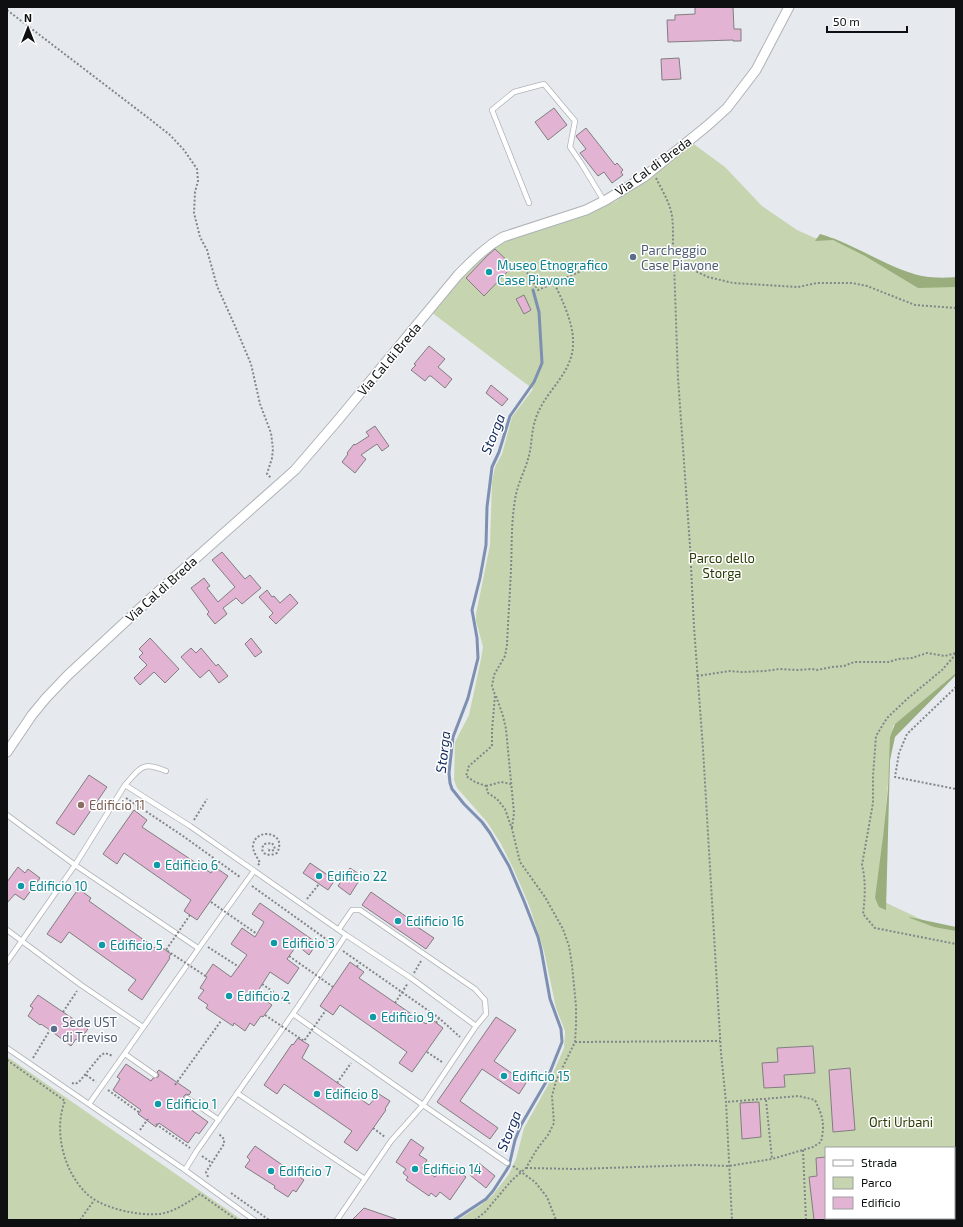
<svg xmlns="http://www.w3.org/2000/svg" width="963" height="1227" font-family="'Exo 2',sans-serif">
  <rect width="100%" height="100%" fill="#e6eaee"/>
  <path fill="#c6d5b0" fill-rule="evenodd" d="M691 142 725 167 762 206 797 230 815 238H834L877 260 917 286H956V673L893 726 878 899 931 924 956 930V1220H458L481 1205 492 1196 509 1174 516 1159 524 1128 548 1085 564 1048 565 1031 556 1008 544 951 529 905 513 868 501 844 487 822 457 788 454 780 455 742 469 715 481 659 483 647 476 621V614L490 545 492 482 495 467 502 454 512 417 533 389 431 312 461 276 488 250 502 241 560 224 589 213 616 201ZM826 1148H954V1218H826Z
    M7 1057 9 1058 242 1220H7Z"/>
  <path fill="#99ad7d" d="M820 234C855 244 887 268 922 276 933 278 946 278 956 277V287L918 288 865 256 833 240 815 241Z
    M956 673V675L895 737 890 760 886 910 879 907 875 898 883 837 888 789 890 737 895 724Z
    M909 917 956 927V931L934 927 910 918Z"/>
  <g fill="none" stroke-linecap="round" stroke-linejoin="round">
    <path stroke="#7e90b1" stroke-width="3" d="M454 1220 486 1199 493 1191 506 1171 509 1166 515 1140 521 1125 546 1082 562 1042 561 1029 550 999 541 949 538 937 524 901 509 866 490 833 482 822 464 804 452 789 450 783 449 773 453 737 468 698 478 658 477 638 472 610 480 578 486 545 487 507 492 467 499 452 510 416 534 382 542 363 539 312 533 290"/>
  </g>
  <path fill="#e3b3d4" stroke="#817d7f" d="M695 7H733L734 29H741V41H733V40L668 42 667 20H675V15L695 14Z
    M679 58 681 79 662 80 661 59Z
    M554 108 567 125 548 140 535 122Z
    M586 128 615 165 617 163 623 170 621 172 623 175 612 183 604 172 598 176 580 153 586 149 576 136Z
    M495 249 513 266 484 296 466 278 487 256Z
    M524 295 531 310 524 314 516 299Z
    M429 346 445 359 438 367 452 379 445 388 431 376H429L425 381 411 370 416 365 414 364Z
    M491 385 508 399 502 406 486 393Z
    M375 426 389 446 382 451 377 444 361 455 366 459 355 473 342 462 348 454 347 453 354 444 355 445 369 436 366 432Z
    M222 552 245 579 250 575 261 588 242 604 236 598 223 608 227 614 215 624 207 614 209 612 191 588 204 578 210 586 207 588 218 602 235 587 212 560Z
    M267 590 272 597 274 596 280 603 290 594 298 603 276 624 269 617 273 613 259 597Z
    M150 638 179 669 165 683 154 672 140 685 134 678 147 665 139 657 143 653 139 649Z
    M251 638 262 652 255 657 245 644Z
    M191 648 196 653 201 648 216 666 218 664 228 676 219 683 209 670 200 678 181 657Z
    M89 775 107 787 74 835 56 823Z
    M134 810 147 820 142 827 211 873 215 867 228 876 197 920 184 911 191 900 124 853 117 864 103 854Z
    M310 863 335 880 328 890 303 873Z
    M18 867 25 873 28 869 40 878 24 900 15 894 7 903V882Z
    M350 868 362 876 350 895 338 886Z
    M80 890 91 898 89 901 158 950 160 946 171 954 169 957 170 958 142 1000 128 990 136 980 69 932 61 943 47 934 76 892 78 893Z
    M371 892 411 920 410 922 434 938 426 949 362 905Z
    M260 903 317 943 309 955 297 945 287 959 299 968 288 984 270 972 256 994 272 1005 263 1017 261 1016 254 1026 250 1023 245 1031 234 1023 233 1026 206 1008 208 1005 198 998 204 990 200 988 207 977 205 976 213 964 231 977 247 955 231 944 242 928 255 937 264 922 252 914Z
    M350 962 364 972 359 978 426 1024 430 1018 443 1028 412 1072 399 1063 407 1052 340 1005 333 1015 320 1006Z
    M38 995 88 1029 79 1041 76 1039 71 1046 50 1030 41 1024 40 1025 28 1016 33 1008 30 1006Z
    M496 1017 516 1030 494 1061 526 1083 519 1094 482 1069 460 1101 498 1128 490 1139 437 1102Z
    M298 1038 309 1045 302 1058 369 1105 379 1094 390 1101 385 1109 386 1110 357 1151 344 1142 352 1131 284 1084 277 1094 264 1085 292 1044 293 1045Z
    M813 1046 815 1073 784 1075 785 1087 764 1088 762 1063 778 1062 777 1048Z
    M126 1064 151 1081 153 1078 158 1077 159 1075 157 1072 159 1070 191 1092 189 1095 186 1094 184 1096 183 1099 185 1101 183 1104 208 1122 199 1134 196 1132 188 1143 159 1123 156 1127 138 1114 141 1110 113 1090 120 1079 117 1077Z
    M850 1068 855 1130 833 1132 829 1070Z
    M759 1102 761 1137 742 1139 740 1103Z
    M411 1139 424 1148 419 1155 427 1160 422 1168 435 1177 440 1170 448 1175 453 1168 466 1177 450 1200 440 1192 436 1197 431 1193 429 1196 406 1180 408 1177 403 1173 406 1169 396 1162Z
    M255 1146 304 1180 296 1192 293 1190 288 1197 274 1188 275 1186 245 1167 250 1160 247 1157Z
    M826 1157V1220H814L809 1177 817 1176 816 1158Z
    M479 1163 495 1176 486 1188 470 1175Z
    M364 1208 396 1219V1220H352Z"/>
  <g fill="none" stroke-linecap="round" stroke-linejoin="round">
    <g stroke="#afb3b6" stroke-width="6">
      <path id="lane" d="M529 203 492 110 514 92 544 84 575 121 570 147 581 163 604 201
        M125 785C141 767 142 761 166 771
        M7 815 75 865 198 948
        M339 929 352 910H360L475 989 485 1000 486 1014 476 1026
        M7 930 81 985 143 1027
        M7 962 75 865 125 785 190 826 346 935 411 978 476 1026 423 1105 391 1141 337 1220
        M293 1014 423 1105 507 1163
        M7 1048 185 1170 254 1220
        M125 1054 155 1075
        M237 1093 365 1179
        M187 1098 219 1120
        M89 1104C144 1027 198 948 254 871
        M185 1170 196 1152 297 1008 346 935"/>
    </g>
    <g stroke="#afb3b6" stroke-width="11">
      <path id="street" d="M7 752 32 715 46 698 68 675 151 598 295 470 338 420 458 275C472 261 485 247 503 237L586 210 606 200 644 177 707 126 727 108 756 70 789 7"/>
    </g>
    <path stroke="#838689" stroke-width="2" stroke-dasharray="2 2" stroke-linecap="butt" d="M7 10 151 120 170 135 184 150 197 169 198 181 195 192 194 213 200 237 207 250 217 286 235 326 251 364 260 404 271 433 273 449 272 458 267 474 271 478
      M656 178C662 190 670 203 672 216 674 231 672 248 674 263L678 378 690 546 694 627 703 749 721 1053 726 1102 732 1220
      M674 263 687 267 708 277 733 283 798 287 817 283H852L867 286 915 305 956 308
      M525 269 538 290 586 269 604 266
      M956 654 942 670 907 699 887 718 876 736 873 776V803L862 865C866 881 865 898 863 914L875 928 956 944
      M697 676 730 671 742 672 765 671 779 669 797 670 812 669 817 670 832 667 844 666 854 662H889L898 659 912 658 927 653 945 656 956 653
      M956 687 907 734 899 753 895 777 956 789
      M496 696 503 716 506 729 514 813 512 828
      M486 786 501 782 511 784
      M126 798 183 836 240 877
      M194 820 207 799
      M258 865 260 863C258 858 252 851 253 845 256 827 288 832 277 853 269 857 258 854 264 844L272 843 274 846 275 849 272 851 268 850V848
      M252 886 333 944
      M307 899 319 884
      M208 947 239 967
      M343 951 439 1018 460 1037
      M357 967 359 963
      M414 973 421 961
      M262 984 291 1004
      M395 1003 408 983
      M63 1012 77 991
      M436 1023 439 1018
      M575 1042 720 1041
      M427 1052 442 1062
      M33 1058 50 1030
      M7 1060 65 1101C53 1131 64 1172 87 1194 98 1204 115 1209 129 1212 141 1214 156 1216 168 1212 180 1208 190 1201 200 1194L237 1220
      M86 1075 96 1082
      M72 1083 75 1084 79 1082 101 1055 105 1053 113 1056
      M337 1083 351 1063
      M175 1085 221 1021
      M108 1090 140 1113
      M766 1100 772 1159
      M156 1124 190 1148
      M373 1128 385 1137
      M140 1130 148 1119
      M803 1150 806 1220
      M202 1156 212 1163
      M513 1166 535 1182 547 1197 556 1220
      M526 1168 576 1169 696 1165 729 1166 772 1159 813 1147 821 1142C825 1124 823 1117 815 1100L799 1096 726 1102
      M208 1177 206 1172 224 1144V1139L218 1133
      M231 1193 269 1220
      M839 1218V1220
      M80 1220 95 1199
      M475 1220 485 1212 512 1180 526 1168 537 1149 548 1135 554 1123 552 1096 556 1081 575 1042 576 1025V1006L572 965 569 946 563 929 545 897 520 862 512 829 505 809 497 799 488 793 486 786 475 782 466 776 469 766 492 746V731L495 695 492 686 494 675 505 656 507 645C508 620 510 594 511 569 512 546 511 523 515 500 517 485 524 473 528 459 532 447 531 433 535 421 543 391 575 374 573 340 573 323 562 299 554 283"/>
    <use href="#lane" stroke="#fff" stroke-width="4.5"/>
    <use href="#street" stroke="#fff" stroke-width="9"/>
    <path stroke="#838689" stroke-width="2" stroke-dasharray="2 2" stroke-linecap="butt" d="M211 902 257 934
      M190 915 166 950 207 977
      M289 956 333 987
      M265 1015 304 1041 326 1010"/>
  </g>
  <g fill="#5c6f8a" stroke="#fff" stroke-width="1.5">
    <circle cx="633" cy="257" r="4"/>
    <circle cx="54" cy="1029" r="4"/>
  </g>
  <g fill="#0f9aa8" stroke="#fff" stroke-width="1.5">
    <circle cx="489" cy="272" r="4"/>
    <circle cx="157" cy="865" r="4"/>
    <circle cx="319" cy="876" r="4"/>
    <circle cx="21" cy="886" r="4"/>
    <circle cx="398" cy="921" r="4"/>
    <circle cx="274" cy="943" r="4"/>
    <circle cx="102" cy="945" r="4"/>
    <circle cx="229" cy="996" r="4"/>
    <circle cx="373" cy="1017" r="4"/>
    <circle cx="504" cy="1076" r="4"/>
    <circle cx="317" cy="1094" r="4"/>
    <circle cx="158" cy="1104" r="4"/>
    <circle cx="415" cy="1169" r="4"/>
    <circle cx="271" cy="1171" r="4"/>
  </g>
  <circle fill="#8d6e63" stroke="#fff" stroke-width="1.5" cx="81" cy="805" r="4"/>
  <g text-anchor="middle" stroke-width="3" stroke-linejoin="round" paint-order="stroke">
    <g font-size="13" fill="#0d0f10" stroke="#fff">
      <text transform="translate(653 166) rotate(-36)" y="5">Via Cal di Breda</text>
      <text transform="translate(389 359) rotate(-50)" y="5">Via Cal di Breda</text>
      <text transform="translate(161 589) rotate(-42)" y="5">Via Cal di Breda</text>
    </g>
    <g font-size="13" fill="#4e5e75" stroke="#fff" text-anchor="start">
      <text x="641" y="255">Parcheggio<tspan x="641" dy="15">Case Piavone</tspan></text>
      <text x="62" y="1027">Sede UST<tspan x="62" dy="15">di Treviso</tspan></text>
    </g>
    <g font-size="13" fill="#0d838f" stroke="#fff" text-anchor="start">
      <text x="497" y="270">Museo Etnografico<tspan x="497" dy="15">Case Piavone</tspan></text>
      <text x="165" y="870">Edificio 6</text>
      <text x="327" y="881">Edificio 22</text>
      <text x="29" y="891">Edificio 10</text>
      <text x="406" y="926">Edificio 16</text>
      <text x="282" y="948">Edificio 3</text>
      <text x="110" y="950">Edificio 5</text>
      <text x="237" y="1001">Edificio 2</text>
      <text x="381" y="1022">Edificio 9</text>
      <text x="512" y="1081">Edificio 15</text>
      <text x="325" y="1099">Edificio 8</text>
      <text x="166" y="1109">Edificio 1</text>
      <text x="423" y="1174">Edificio 14</text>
      <text x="279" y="1176">Edificio 7</text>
    </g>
    <g font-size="13" fill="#2b3c04" stroke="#fff">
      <text x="722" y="563">Parco dello<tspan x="722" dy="15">Storga</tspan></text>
      <text x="901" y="1127">Orti Urbani</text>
    </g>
    <g font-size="13" fill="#785e54" stroke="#fff" text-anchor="start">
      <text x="89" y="810">Edificio 11</text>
    </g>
    <g font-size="14" font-style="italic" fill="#0d275c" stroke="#fff">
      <text transform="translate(493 434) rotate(-68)" y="5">Storga</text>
      <text transform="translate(443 752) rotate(-83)" y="5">Storga</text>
      <text transform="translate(509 1131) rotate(-68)" y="5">Storga</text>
    </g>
  </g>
  <rect width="963" height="1227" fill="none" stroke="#0d0f10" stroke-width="16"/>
  <rect x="825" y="1147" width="130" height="72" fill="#ffffff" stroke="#9e9f9f"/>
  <rect x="833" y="1160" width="20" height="6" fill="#ffffff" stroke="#9e9f9f"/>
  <text x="861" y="1167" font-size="12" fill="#0d0f10">Strada</text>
  <rect x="833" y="1177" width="20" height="12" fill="#c6d5b0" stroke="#9e9f9f"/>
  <text x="861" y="1187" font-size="12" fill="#0d0f10">Parco</text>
  <rect x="833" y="1197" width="20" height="12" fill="#e3b3d4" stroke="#9e9f9f"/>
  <text x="861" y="1207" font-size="12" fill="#0d0f10">Edificio</text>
  <g transform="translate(28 28)" stroke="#ffffff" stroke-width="3" paint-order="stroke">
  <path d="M0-3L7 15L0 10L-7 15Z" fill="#0d0f10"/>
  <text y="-6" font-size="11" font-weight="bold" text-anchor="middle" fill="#0d0f10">N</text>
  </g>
  <path d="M827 26v6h80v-6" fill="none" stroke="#0d0f10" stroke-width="2"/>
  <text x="833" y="26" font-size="12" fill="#0d0f10" stroke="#ffffff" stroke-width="3" paint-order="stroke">50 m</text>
</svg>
